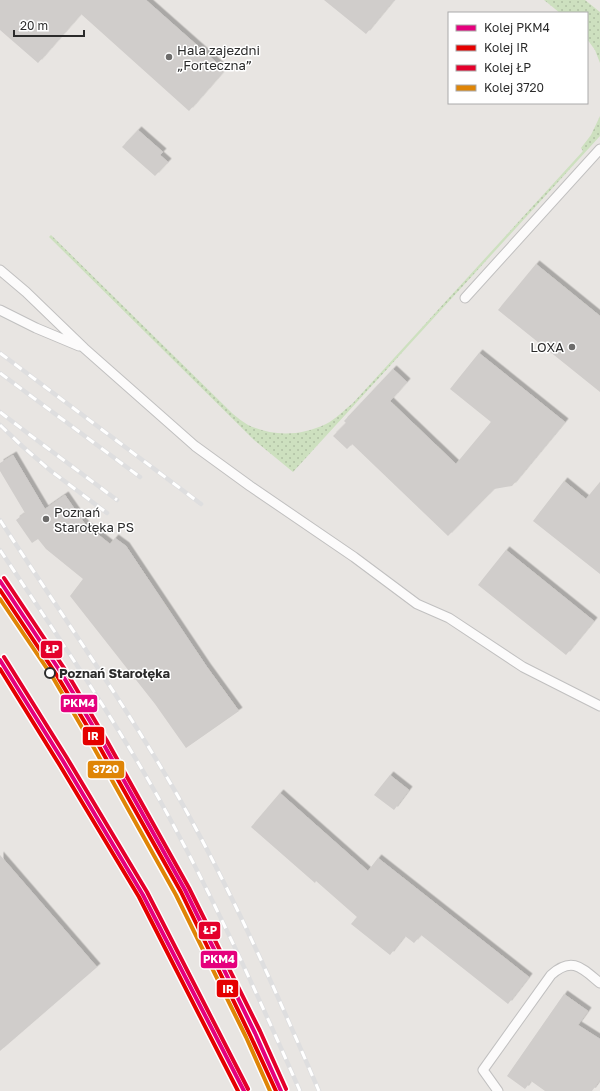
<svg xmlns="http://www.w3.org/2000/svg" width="600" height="1091" font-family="'Golos Text',sans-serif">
  <defs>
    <pattern id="grass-dots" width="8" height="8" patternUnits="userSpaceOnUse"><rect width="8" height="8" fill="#cde0bf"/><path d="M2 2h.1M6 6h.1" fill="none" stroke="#b0c0a4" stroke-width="1.8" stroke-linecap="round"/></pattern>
    <filter id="shadow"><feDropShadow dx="3.5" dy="-3.5" stdDeviation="0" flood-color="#0004"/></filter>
  </defs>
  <rect width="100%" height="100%" fill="#e8e5e2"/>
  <path fill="url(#grass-dots)" d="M544 0H585L600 12V63L595 50 587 39V13H560Z
    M600 116V136L293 472 254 440 49 237 51 235 233 414C238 418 243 422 248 425 273 437 301 436 326 424 336 419 344 410 353 403L583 151 581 148 591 135Z"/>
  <path fill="#d0cdcb" filter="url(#shadow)" d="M0 0H146L225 70 189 111 81 14 38 63 0 30Z
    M324 0H394L366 34Z
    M138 130 163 152 160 155 168 162 155 176 122 147Z
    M536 264 600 316V392L498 310Z
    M479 353 565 422 512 486 494 489 448 536 352 444 347 449 333 436 346 423 344 421 393 369 407 382 390 401 456 464 491 422 450 389Z
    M13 455 45 509 65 495 85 524 110 544 115 538 126 546 207 667 239 711 186 748 155 704 70 596 83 579 46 549 38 539 32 543 16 520 25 513 0 471V463Z
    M564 481 586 499 600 482V574L533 521Z
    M506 550 594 621 566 655 478 585Z
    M390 775 409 790 394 810 374 795Z
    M280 793 368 871 378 858 529 977 508 1004 421 935 414 943 405 936 390 955 351 924 357 917 316 881 315 883 251 827Z
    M0 855 97 967 0 1051Z
    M564 994 588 1011 578 1025 600 1039V1080L592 1091H545L531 1081 525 1089 507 1076Z"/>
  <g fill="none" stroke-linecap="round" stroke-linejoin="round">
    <g stroke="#c1c0c0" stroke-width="11">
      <path id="service" d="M0 270 26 292 84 348 195 446 250 486 354 557 417 604 449 618 523 667 600 706
        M465 298 600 149
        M0 310 36 328 79 346
        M498 1091 483 1070 551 975C572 956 582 968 600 983"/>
    </g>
    <use href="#service" stroke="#fcfbfb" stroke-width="9"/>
    <g stroke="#dededf" stroke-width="4.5">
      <path id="rail" d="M0 353 201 504
        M0 373 140 477
        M0 412 30 435 117 500
        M0 425 22 446 51 471 107 513
        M0 520C58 610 121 698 175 791 230 887 275 989 319 1091
        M0 550C54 631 110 712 158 797 211 892 256 991 300 1091"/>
    </g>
    <use href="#rail" stroke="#fff" stroke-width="3" stroke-dasharray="9" stroke-linecap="butt"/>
    <g stroke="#fff" stroke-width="7">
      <path id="rail-1" d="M0 581 60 671 103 743 185 890 255 1033 281 1091
        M0 660 63 761 143 895 244 1091"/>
    </g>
    <g stroke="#fff" stroke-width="7">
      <path id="rail-2" d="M0 590 56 674 99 746 181 892 250 1035 276 1091
        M0 669 59 764 139 897 238 1091"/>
    </g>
    <g stroke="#fff" stroke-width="7">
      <path id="rail-3" d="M4 578 64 668 107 741 189 888 260 1031 286 1089
        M4 657 67 758 147 892 248 1089"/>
    </g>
    <g stroke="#fff" stroke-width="7">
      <path id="rail-4" d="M0 599 52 676 94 748 176 895 246 1037 270 1091"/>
    </g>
    <use href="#rail-1" stroke="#e5007d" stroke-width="4"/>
    <use href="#rail-2" stroke="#e50000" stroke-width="4"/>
    <use href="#rail-3" stroke="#e4002b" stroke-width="4"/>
    <use href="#rail-4" stroke="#df8506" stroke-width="4"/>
  </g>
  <g fill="#6d6c6b" stroke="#fff" stroke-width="1.5">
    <circle cx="169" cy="57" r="4"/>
    <circle cx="572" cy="347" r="4"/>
    <circle cx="46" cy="519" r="4"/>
  </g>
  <circle fill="#fff" stroke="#2b2b2b" stroke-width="2" cx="50" cy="673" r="5"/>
  <g text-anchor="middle" stroke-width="3" stroke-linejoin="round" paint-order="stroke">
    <g font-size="13" fill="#2b2b2b" stroke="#fff" text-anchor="start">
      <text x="177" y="55">Hala zajezdni<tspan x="177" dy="15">„Forteczna”</tspan></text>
      <text x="564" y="352" text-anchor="end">LOXA</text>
      <text x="54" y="517">Poznań<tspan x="54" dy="15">Starołęka PS</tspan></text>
    </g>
    <g font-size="13" font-weight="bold" fill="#2b2b2b" stroke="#fff" text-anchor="start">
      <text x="59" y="678">Poznań Starołęka</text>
    </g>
  </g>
  <g stroke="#fff" stroke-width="1.5">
    <rect x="40" y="640" width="23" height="19" rx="4" fill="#e4002b"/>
    <rect x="60" y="694" width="38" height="19" rx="4" fill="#e5007d"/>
    <rect x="82" y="726" width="23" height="20" rx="4" fill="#e50000"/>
    <rect x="87" y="760" width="38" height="19" rx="4" fill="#df8506"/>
    <rect x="198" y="921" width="23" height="19" rx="4" fill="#e4002b"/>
    <rect x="200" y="950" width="38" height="19" rx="4" fill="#e5007d"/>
    <rect x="216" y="979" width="23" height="19" rx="4" fill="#e50000"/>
  </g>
  <g font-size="11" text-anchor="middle" font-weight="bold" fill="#fff">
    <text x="52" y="653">ŁP</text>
    <text x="79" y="707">PKM4</text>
    <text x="93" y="740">IR</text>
    <text x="106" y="773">3720</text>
    <text x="210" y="934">ŁP</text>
    <text x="219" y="963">PKM4</text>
    <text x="228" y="993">IR</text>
  </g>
  <rect x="448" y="12" width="140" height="92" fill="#ffffff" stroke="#aaaaaa"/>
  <rect x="456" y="25" width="20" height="6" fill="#e5007d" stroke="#aaaaaa"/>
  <text x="484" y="32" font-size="12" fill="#2b2b2b">Kolej PKM4</text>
  <rect x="456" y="45" width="20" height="6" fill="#e50000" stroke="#aaaaaa"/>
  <text x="484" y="52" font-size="12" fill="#2b2b2b">Kolej IR</text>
  <rect x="456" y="65" width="20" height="6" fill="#e4002b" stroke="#aaaaaa"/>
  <text x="484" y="72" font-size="12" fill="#2b2b2b">Kolej ŁP</text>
  <rect x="456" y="85" width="20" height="6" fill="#df8506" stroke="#aaaaaa"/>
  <text x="484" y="92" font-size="12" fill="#2b2b2b">Kolej 3720</text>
  <path d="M14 30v6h70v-6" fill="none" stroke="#2b2b2b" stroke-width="2"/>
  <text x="20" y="30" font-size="12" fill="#2b2b2b" stroke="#ffffff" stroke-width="3" paint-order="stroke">20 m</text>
</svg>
